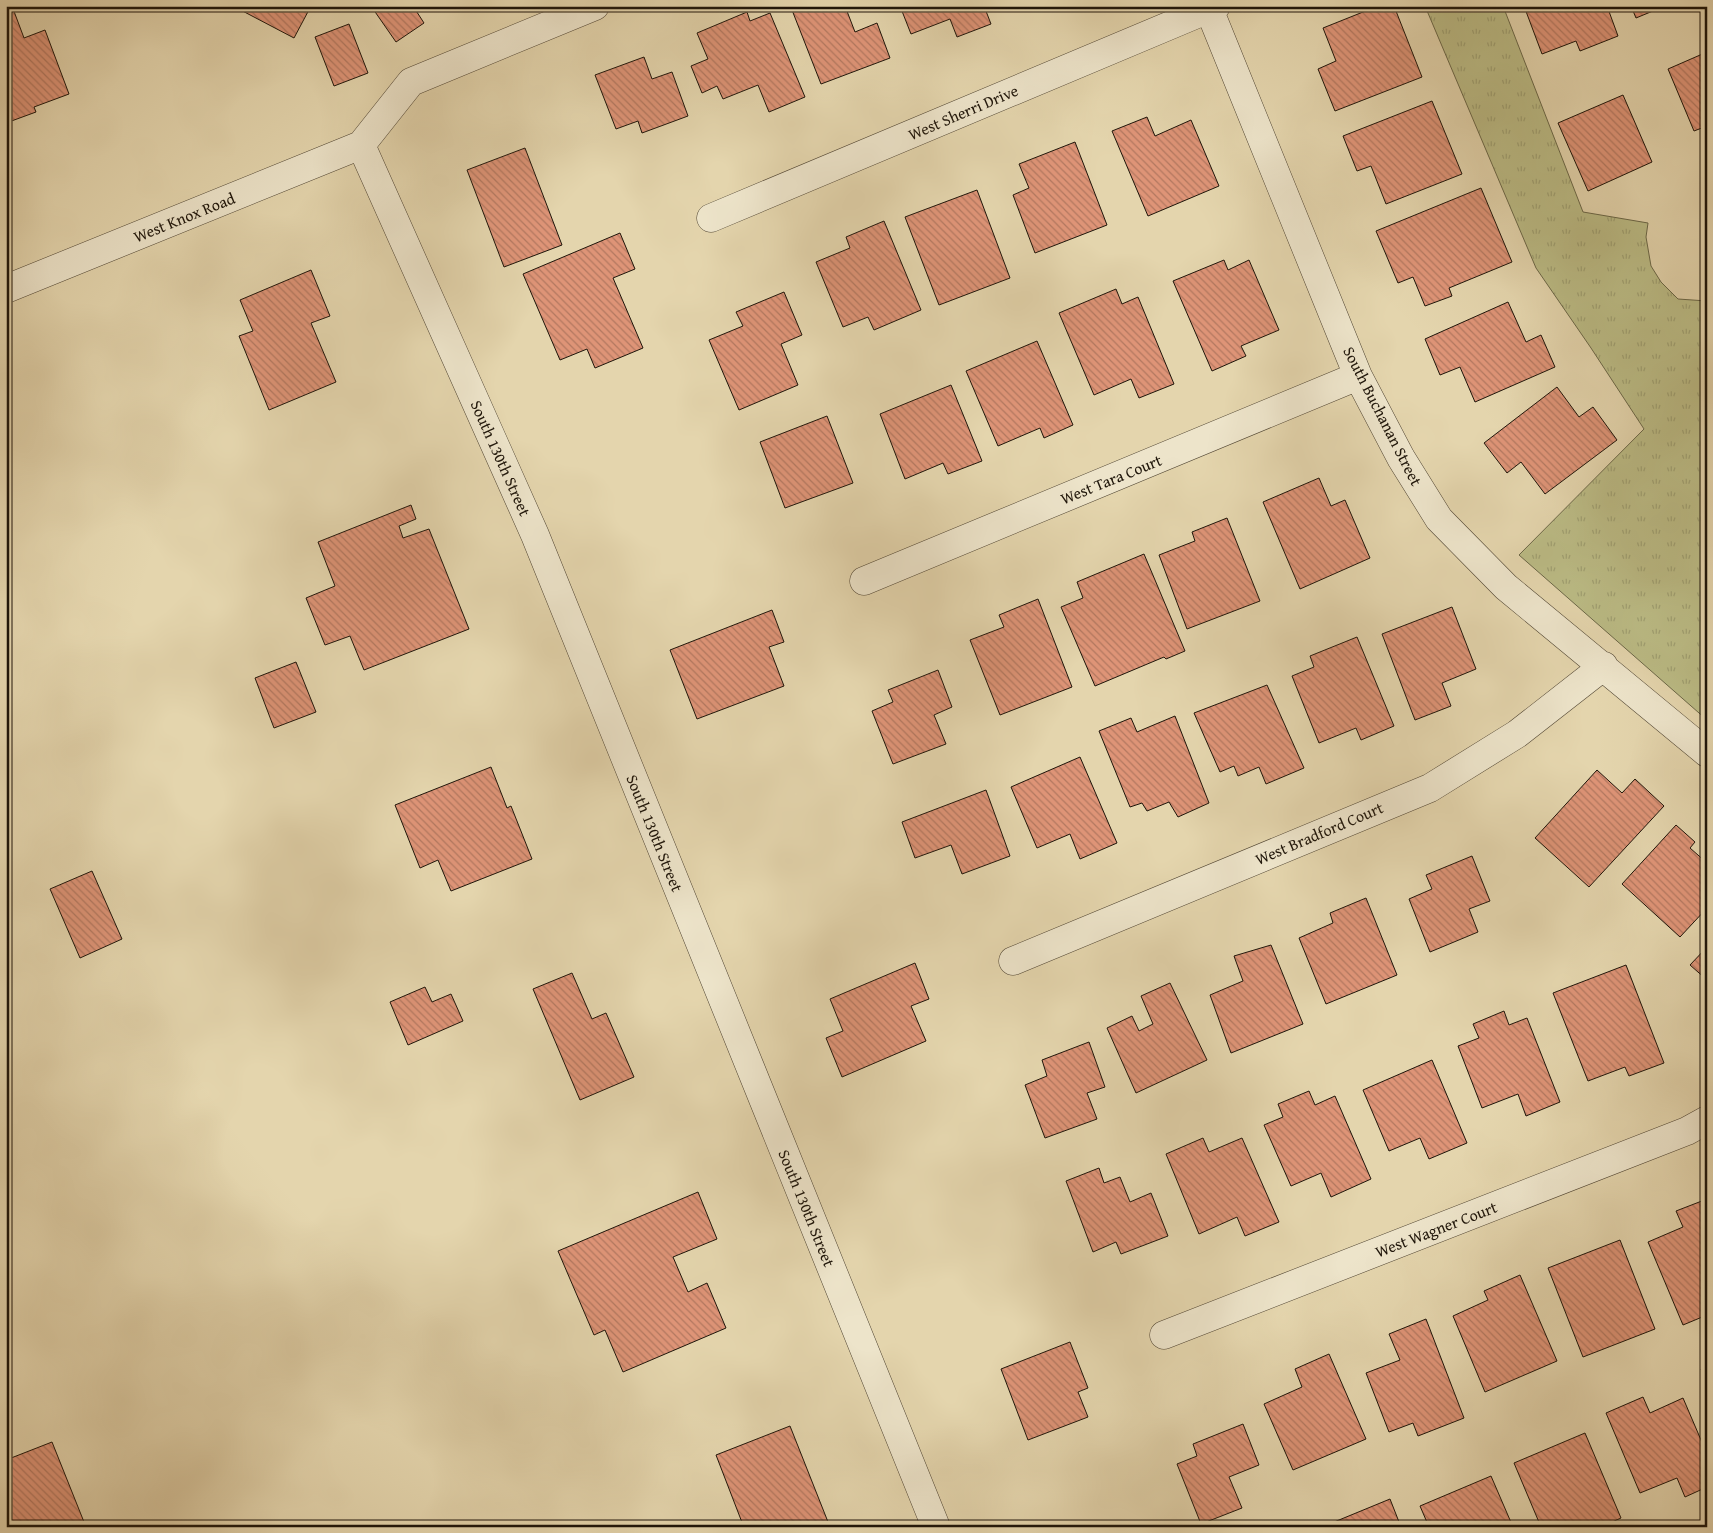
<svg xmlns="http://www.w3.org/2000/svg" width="1713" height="1533" font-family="'Gentium Book Plus',serif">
  <defs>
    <pattern id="park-tufts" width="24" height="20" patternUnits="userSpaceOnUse" patternTransform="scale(1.25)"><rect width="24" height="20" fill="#bbbb85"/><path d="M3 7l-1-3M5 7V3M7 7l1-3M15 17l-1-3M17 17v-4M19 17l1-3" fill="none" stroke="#a0a072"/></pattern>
    <pattern id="building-back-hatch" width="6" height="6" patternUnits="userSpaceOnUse" patternTransform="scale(1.25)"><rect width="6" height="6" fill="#de9477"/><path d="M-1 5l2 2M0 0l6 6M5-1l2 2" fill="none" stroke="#b37860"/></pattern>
  </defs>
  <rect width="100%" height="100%" fill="#e4d5ad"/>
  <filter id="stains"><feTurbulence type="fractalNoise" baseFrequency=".004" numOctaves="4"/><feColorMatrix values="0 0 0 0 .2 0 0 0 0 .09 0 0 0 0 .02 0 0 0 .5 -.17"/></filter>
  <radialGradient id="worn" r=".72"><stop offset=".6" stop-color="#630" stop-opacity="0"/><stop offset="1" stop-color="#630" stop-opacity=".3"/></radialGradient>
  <path fill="url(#park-tufts)" stroke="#6c6848" d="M1425 6H1503L1583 212 1648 223 1646 237 1651 266 1661 282 1678 299 1707 301V720L1519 555 1644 429 1591 348 1536 268Z"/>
  <path fill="url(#building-back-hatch)" stroke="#1e150a" d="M6 6H12L24 38 45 30 69 94 34 107 36 112 6 123Z
    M233 6H311L294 38Z
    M371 6H413L424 23 396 42Z
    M802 6H845L855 32 877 23 890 58 821 84 792 10Z
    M900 6H984L991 24 957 37 950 19 911 34Z
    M1378 6H1394L1422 77 1335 111 1318 69 1336 61 1323 28Z
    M1524 6H1607L1618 36 1580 51 1576 41 1542 54Z
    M1631 6H1665L1636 18Z
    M747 12 750 21 770 13 805 97 769 112 758 85 723 99 717 86 702 93 691 66 708 59 697 33Z
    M349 24 368 73 334 86 315 37Z
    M1707 52V126L1694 131 1668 69Z
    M644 57 652 79 672 72 688 116 642 133 638 121 616 129 595 75Z
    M1623 95 1652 162 1588 191 1558 123Z
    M1432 101 1462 174 1386 204 1371 166 1357 171 1343 136Z
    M1147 117 1155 136 1191 120 1219 186 1148 216 1112 131Z
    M1075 142 1107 225 1035 253 1013 195 1029 188 1019 164Z
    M525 148 562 245 504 267 467 170Z
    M1481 188 1512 262 1449 288 1452 296 1425 306 1413 277 1398 283 1376 231Z
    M977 190 1010 278 939 305 905 217Z
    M884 221 921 310 874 330 868 317 843 327 816 262 850 248 846 237Z
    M620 233 635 269 613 278 643 348 595 368 587 349 560 360 523 274Z
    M1224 260 1228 270 1249 260 1279 330 1241 346 1246 356 1212 371 1173 281Z
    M311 270 330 316 311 323 336 382 269 410 239 336 253 331 240 300Z
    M1116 289 1122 304 1138 297 1174 384 1139 398 1131 379 1094 395 1059 313Z
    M784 292 802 335 781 344 798 385 739 410 709 340 743 326 736 312Z
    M1508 302 1526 342 1541 335 1555 367 1475 402 1460 367 1440 375 1425 339Z
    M1037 341 1073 425 1044 438 1040 428 998 446 966 371Z
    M951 385 982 461 948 474 943 463 905 479 880 414Z
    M1557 387 1579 417 1593 407 1617 440 1545 494 1521 462 1507 473 1484 443Z
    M827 416 853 483 785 508 760 442Z
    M1319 478 1331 506 1345 500 1370 558 1300 589 1263 502Z
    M411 505 416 519 399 526 403 538 429 529 469 629 364 670 350 636 325 645 306 598 335 586 318 542Z
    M1227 518 1260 601 1187 629 1159 555 1195 541 1192 532Z
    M1144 554 1185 651 1166 659 1164 657 1095 686 1061 607 1083 598 1077 582Z
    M1038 599 1072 687 1000 715 970 640 1004 627 999 615Z
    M1452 607 1476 669 1442 683 1451 706 1415 720 1382 634Z
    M772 610 784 642 769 647 784 686 697 719 670 650Z
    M1357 637 1394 726 1361 740 1356 728 1319 743 1292 676 1314 667 1310 656Z
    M296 662 316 712 274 728 255 678Z
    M938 670 952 707 934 715 946 744 893 764 872 711 893 702 888 690Z
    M1267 685 1304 768 1266 784 1259 767 1238 776 1234 766 1220 772 1194 713Z
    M1175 716 1209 803 1178 817 1169 802 1147 811 1142 803 1130 807 1099 731 1131 718 1137 732Z
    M1080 757 1117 843 1080 859 1070 834 1037 848 1011 787Z
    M491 767 507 808 511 806 532 859 451 891 438 860 420 868 395 805Z
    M1597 770 1622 793 1635 779 1664 806 1589 887 1535 838Z
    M986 790 1010 856 962 874 951 845 915 858 902 822Z
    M1676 825 1695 842 1690 848 1707 863V908L1680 937 1622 884Z
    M1472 856 1490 901 1469 909 1478 932 1430 952 1409 899 1432 889 1426 875Z
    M92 871 122 939 80 958 50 889Z
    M1366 898 1397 975 1326 1004 1299 938 1333 923 1330 913Z
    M1271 945 1303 1024 1231 1053 1210 995 1243 981 1234 956Z
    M1707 947V980L1690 965Z
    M915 963 929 999 911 1006 926 1041 842 1077 826 1038 843 1031 830 999Z
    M1626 965 1664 1063 1629 1076 1625 1067 1588 1081 1553 993Z
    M572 973 592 1019 606 1013 634 1077 580 1100 533 989Z
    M1170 983 1207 1060 1136 1093 1107 1028 1132 1016 1139 1031 1153 1024 1141 996Z
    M425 987 432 1002 451 994 463 1021 408 1045 390 1002Z
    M1504 1011 1509 1025 1527 1018 1560 1102 1526 1116 1518 1094 1482 1108 1458 1046 1479 1038 1473 1024Z
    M1089 1042 1105 1087 1087 1093 1097 1119 1045 1138 1025 1085 1047 1076 1042 1060Z
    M1432 1060 1467 1143 1429 1159 1420 1138 1389 1151 1363 1090Z
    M1309 1091 1315 1105 1335 1096 1371 1179 1331 1197 1321 1173 1291 1186 1264 1125 1283 1117 1278 1104Z
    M1203 1138 1209 1152 1242 1138 1279 1222 1245 1236 1237 1217 1199 1234 1166 1154Z
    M1099 1168 1104 1183 1120 1177 1130 1202 1151 1193 1168 1236 1121 1254 1116 1242 1093 1252 1066 1181Z
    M698 1192 717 1239 673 1257 688 1292 707 1283 726 1328 623 1372 605 1330 594 1335 558 1251Z
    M1707 1199V1315L1683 1325 1648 1242 1683 1227 1676 1211Z
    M1620 1240 1655 1329 1583 1357 1548 1268Z
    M1520 1275 1557 1361 1485 1392 1453 1316 1488 1300 1484 1291Z
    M1426 1319 1464 1418 1418 1436 1413 1423 1389 1432 1366 1373 1400 1360 1389 1334Z
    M1070 1342 1088 1388 1078 1392 1088 1417 1028 1440 1001 1369Z
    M1329 1354 1366 1439 1293 1470 1264 1404 1302 1387 1295 1369Z
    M1707 1367V1384L1701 1369Z
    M1643 1397 1650 1413 1683 1398 1707 1454V1487L1685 1497 1677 1478 1640 1493 1606 1413Z
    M1243 1424 1259 1465 1229 1477 1242 1508 1201 1524 1177 1464 1197 1456 1193 1444Z
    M790 1426 830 1527H739L743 1525 716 1455Z
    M1585 1433 1621 1518 1601 1527H1584L1582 1522 1572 1527H1541L1514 1463Z
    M52 1442 86 1527H6V1460Z
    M1491 1476 1513 1527H1429L1420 1506Z
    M1390 1499 1401 1527H1322Z"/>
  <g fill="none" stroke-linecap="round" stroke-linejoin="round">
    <g stroke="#504533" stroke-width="29">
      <path id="minor" d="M1209 9 1358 376 1401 458 1439 519 1506 587 1707 753
        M361 145 535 535 936 1527
        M711 218 1216 6
        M6 289 361 145 411 82 595 6
        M864 581 1358 376
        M1013 961 1430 788 1517 734 1604 666
        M1164 1335 1687 1131 1707 1120"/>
    </g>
    <use href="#minor" stroke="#ede4ca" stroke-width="28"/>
  </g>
  <g text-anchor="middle" stroke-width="4" stroke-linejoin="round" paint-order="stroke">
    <g font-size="16" fill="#1e150a" stroke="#ede4ca">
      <text transform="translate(963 112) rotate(-23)" y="6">West Sherri Drive</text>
      <text transform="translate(184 217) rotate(-22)" y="6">West Knox Road</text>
      <text transform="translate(1383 416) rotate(63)" y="6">South Buchanan Street</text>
      <text transform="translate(501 458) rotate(66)" y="6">South 130th Street</text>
      <text transform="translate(1111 479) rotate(-22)" y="6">West Tara Court</text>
      <text transform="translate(655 833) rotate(68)" y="6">South 130th Street</text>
      <text transform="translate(1319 833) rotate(-23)" y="6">West Bradford Court</text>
      <text transform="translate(807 1208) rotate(68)" y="6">South 130th Street</text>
      <text transform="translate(1436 1229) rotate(-21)" y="6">West Wagner Court</text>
    </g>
  </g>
  <rect width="1713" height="1533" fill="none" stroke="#e4d5ad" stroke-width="25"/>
  <rect x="8" y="8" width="1698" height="1518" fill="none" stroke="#1e150a" stroke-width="2.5"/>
  <rect x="12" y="12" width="1688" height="1508" fill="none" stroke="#1e150a"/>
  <rect width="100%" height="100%" filter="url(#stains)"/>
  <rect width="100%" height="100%" fill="url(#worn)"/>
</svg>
